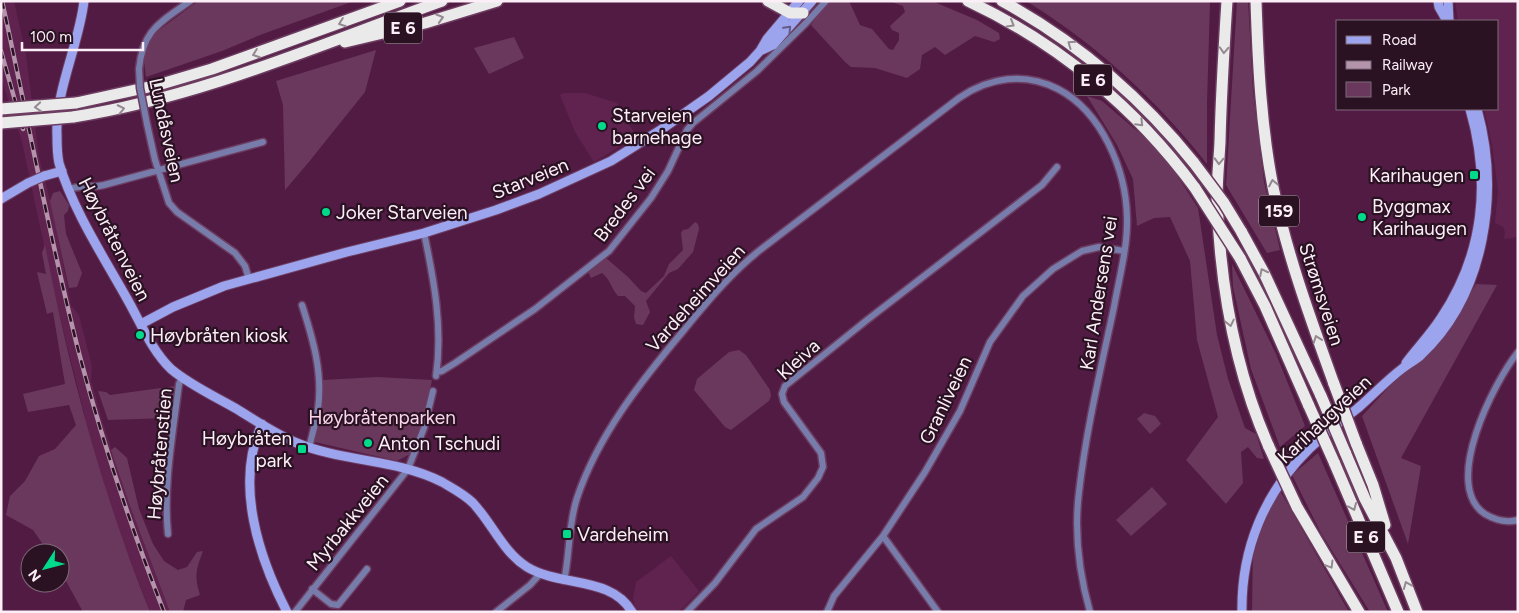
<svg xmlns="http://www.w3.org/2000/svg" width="1519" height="613" font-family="Figtree,sans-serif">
  <rect width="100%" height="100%" fill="#521b44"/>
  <path fill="#602350" d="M1 1H14L26 55 39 157 53 212 71 305 79 315 92 366 91 381 102 420 130 506 170 612H150L112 512 89 433 55 297 22 142 1 78Z
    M1455 1H1518V236L1512 238 1504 239 1505 232 1503 227 1495 223 1498 191 1492 145 1484 109H1498V21H1458Z
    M564 93H585L617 103 626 120 637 136 594 162 575 132 560 95Z
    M671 556 699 591 679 612H636L633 598 636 582Z"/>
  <path fill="#6b385d" d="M198 1H354L260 35 222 51 146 77 143 53 150 37Z
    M831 1H849L860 25 872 29 889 49 893 50 899 40V33L892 30 890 26 905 12 903 6 889 1H932L977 20 999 33 1000 39 994 42 975 36 945 55 935 47 922 55 920 69 907 78 875 68 851 67 845 62 811 25 821 10Z
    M1026 1H1210L1207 103V164C1157 100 1095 43 1026 1Z
    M1237 1H1248L1253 92 1264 182 1280 250 1267 253 1226 185Z
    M514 37 524 58 489 74 474 48Z
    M376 50 365 92 308 163 285 190 283 105 276 81Z
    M1087 96 1102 101 1151 143 1167 160 1198 208 1217 335 1228 379 1245 428 1256 434 1264 459 1257 458 1248 447 1241 452 1243 483 1226 504 1186 460 1218 417 1197 340 1190 261 1170 217 1154 218 1137 226 1133 179 1117 145Z
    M60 191 69 205 68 211 64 215 66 234 82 273 77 287 69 288 50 201 53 193Z
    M695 222 698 224 699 229 693 252 678 269 669 273 646 301 650 312 643 325 636 324 634 317 635 306 625 296H618C611 288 610 279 602 273L591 278 588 272 606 258 628 277 641 291 646 293 664 276 669 264 683 250 681 233 683 230 688 229Z
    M45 245C69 370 102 493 150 612H83L60 570V553H49L33 530 6 515 10 496 25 481 39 456 55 449 76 425 69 405 28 412 23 394 65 384 53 312 47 314 37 272 46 274 42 253Z
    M1232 264 1276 354 1305 426 1280 447 1251 369 1233 287Z
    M1476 284 1497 285 1401 458 1421 466 1408 544 1362 416 1460 310Z
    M739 350 746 355 770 390 771 396 769 401 731 430 725 427 694 390 697 379 729 352Z
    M377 377 432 380 424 418 410 454 397 461 315 442 314 440 321 410 323 380Z
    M175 386 168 418 108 420 98 391 106 392 110 395Z
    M1144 413 1155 416 1161 424 1150 434 1137 419Z
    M115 447 127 458 139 509 153 544 164 561 178 570 187 567 197 552 203 551C196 570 194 576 200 595L186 600 183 612H170L130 506 111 450Z
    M1318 453 1388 612H1370L1321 533 1292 475Z
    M1152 487 1167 504 1131 536 1116 520Z
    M1279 489 1349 612H1252L1253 546Z"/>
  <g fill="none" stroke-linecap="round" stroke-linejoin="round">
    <g stroke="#6d3d61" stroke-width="9">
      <path id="street" d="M139 69C143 29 160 23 190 1
        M147 124 155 160 169 203 177 212 235 253 245 266 249 279
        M70 189C80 185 92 188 104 185L263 142
        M424 233C434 280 443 328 436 376
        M302 305C313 339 323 373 318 409 316 422 312 435 309 448
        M1518 352C1494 382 1441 485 1485 514 1495 520 1506 523 1518 520
        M437 372 442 371 455 363 535 309 609 251 651 198 668 171 687 130 693 123 757 71 806 23 826 1
        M168 534C163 485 173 433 179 384L182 377
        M883 536 938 612
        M564 581C570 554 568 525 577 498 598 435 642 380 684 330 708 301 731 273 760 250L959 98C989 77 1025 72 1058 89 1102 112 1126 170 1127 217 1128 247 1119 278 1114 307 1101 368 1086 430 1079 492 1074 532 1079 573 1090 612
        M312 589 331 604 338 605 367 569
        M295 612 408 469 424 428 433 391
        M496 612 530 585 540 574
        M687 612 715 583 756 529 803 497 818 478 823 467 821 453 784 402 782 394 785 386 867 320 1042 185 1057 167
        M827 612 834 596 883 536 925 472 960 411 990 342 1023 296 1053 269 1082 251 1099 247 1124 251"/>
    </g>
    <g stroke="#6d3d61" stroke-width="11">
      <path id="secondary" d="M84 1C79 45 55 91 57 135 57 144 57 154 59 163 72 208 103 256 126 297 140 321 151 350 171 369 190 385 214 396 235 408 255 420 275 434 297 443 343 462 397 459 442 482 452 488 464 494 473 503 492 523 503 552 527 567 560 587 612 576 632 612
        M1438 1 1439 7 1447 21
        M1448 1 1449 21
        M760 51 773 45 812 1
        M44 176 62 171
        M1 199 28 183
        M141 324 173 307 224 286 347 252 424 233 496 210 539 194 611 161 662 129 709 96 750 62 760 51 767 39 799 1
        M1406 363C1417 348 1431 334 1441 318 1484 254 1491 182 1470 109
        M262 424C234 483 259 558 287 612
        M1242 612C1241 550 1264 493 1309 449 1324 435 1341 421 1358 408 1373 395 1387 380 1403 368 1409 363 1416 360 1421 355 1486 294 1500 191 1477 109"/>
    </g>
    <g stroke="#6d3d61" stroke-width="14">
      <path id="highway" d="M768 1 790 13H803
        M968 1C1058 43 1136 108 1195 188
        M1002 1C1077 42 1141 97 1194 163
        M1227 1C1224 48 1221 95 1220 142 1219 161 1217 180 1217 199 1220 285 1234 368 1269 447
        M1256 1C1258 63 1261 126 1273 187 1287 255 1311 320 1334 384
        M345 42 425 23 497 1
        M76 103 158 85 212 69 400 1
        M73 117C201 97 321 44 442 1
        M1241 231 1264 273 1321 396
        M1240 258 1265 306 1309 406
        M1356 443 1373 485 1385 525
        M1345 452 1365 499 1396 558 1417 612
        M1334 462 1398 612
        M1297 507 1359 612"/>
    </g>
    <use href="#street" stroke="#777caa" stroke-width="6"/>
    <use href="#secondary" stroke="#9ca4ed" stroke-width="9"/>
    <use href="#highway" stroke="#eaeaea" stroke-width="11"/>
    <g stroke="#b494ab" stroke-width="4.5">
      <path id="rail" d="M2 1C28 118 49 237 79 353 102 441 131 527 164 612
        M1 51 23 129"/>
    </g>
    <use href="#rail" stroke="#2a1223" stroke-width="2.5" stroke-dasharray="8" stroke-linecap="butt"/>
    <g stroke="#6d3d61" stroke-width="9" stroke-linecap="butt">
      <path id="street-bridge" d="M139 69 140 88 147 124"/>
    </g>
    <g stroke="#6d3d61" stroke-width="11" stroke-linecap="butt">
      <path id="secondary-bridge" d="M28 183 44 176"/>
    </g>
    <g stroke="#6d3d61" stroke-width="14" stroke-linecap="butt">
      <path id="highway-bridge" d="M1 109 76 103
        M1 123 73 117
        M1194 163 1224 203 1241 231
        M1195 188 1240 258
        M1334 384 1356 443
        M1321 396 1345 452
        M1309 406 1334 462
        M1269 447 1297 507"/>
    </g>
    <use href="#street-bridge" stroke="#777caa" stroke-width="6"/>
    <use href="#secondary-bridge" stroke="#9ca4ed" stroke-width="9"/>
    <use href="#highway-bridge" stroke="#eaeaea" stroke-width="11"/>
  </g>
  <defs><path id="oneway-chevron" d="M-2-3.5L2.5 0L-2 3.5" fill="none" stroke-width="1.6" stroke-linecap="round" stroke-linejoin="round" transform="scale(1.25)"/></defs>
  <g stroke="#948990">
    <use href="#oneway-chevron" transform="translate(440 18) rotate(-17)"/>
    <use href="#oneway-chevron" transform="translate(342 23) rotate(160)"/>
    <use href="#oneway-chevron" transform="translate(1011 24) rotate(30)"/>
    <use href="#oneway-chevron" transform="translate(1071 44) rotate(-145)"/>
    <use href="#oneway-chevron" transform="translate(1224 50) rotate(93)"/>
    <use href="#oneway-chevron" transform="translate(256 54) rotate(160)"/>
    <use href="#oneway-chevron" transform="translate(38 107) rotate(175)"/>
    <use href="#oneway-chevron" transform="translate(121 109) rotate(-12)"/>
    <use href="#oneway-chevron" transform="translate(1140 123) rotate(46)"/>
    <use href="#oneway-chevron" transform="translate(1219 161) rotate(92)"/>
    <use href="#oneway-chevron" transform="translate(1273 183) rotate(-101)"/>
    <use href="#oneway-chevron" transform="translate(1263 272) rotate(-117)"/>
    <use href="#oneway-chevron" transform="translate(1230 323) rotate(78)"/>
    <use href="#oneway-chevron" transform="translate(1317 339) rotate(-110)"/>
    <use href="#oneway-chevron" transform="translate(1353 507) rotate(67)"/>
    <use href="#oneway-chevron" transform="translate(1330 565) rotate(59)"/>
    <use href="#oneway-chevron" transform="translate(1407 585) rotate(-112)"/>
  </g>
  <use stroke="#635b88" href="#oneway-chevron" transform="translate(788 29) rotate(-46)"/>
  <g fill="#01d98b" stroke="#2a1223" stroke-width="2">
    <circle cx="602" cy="126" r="5"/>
    <rect x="1469" y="170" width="10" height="10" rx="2.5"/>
    <circle cx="326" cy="212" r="5"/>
    <circle cx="1362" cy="217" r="5"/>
    <circle cx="140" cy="335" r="5"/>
    <circle cx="368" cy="443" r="5"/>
    <rect x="297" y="444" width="10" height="10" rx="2.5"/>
    <rect x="562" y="529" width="10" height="10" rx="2.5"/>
  </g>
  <g text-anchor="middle" stroke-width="4.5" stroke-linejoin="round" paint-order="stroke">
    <g fill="#2a1223" stroke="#bdacb7" stroke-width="1">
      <rect x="384" y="12.5" width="38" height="31" rx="4"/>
      <rect x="1074" y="64.5" width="38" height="31" rx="4"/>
      <rect x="1259" y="195.5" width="40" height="31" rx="4"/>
      <rect x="1347" y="521.5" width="38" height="31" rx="4"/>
    </g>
    <g font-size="18" font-weight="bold" fill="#fceef7">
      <text x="403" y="34">E 6</text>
      <text x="1093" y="86">E 6</text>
      <text x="1279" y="217">159</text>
      <text x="1366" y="543">E 6</text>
    </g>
    <g font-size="19" fill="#fceef7" stroke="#2a1223" text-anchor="start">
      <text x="612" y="122">Starveien<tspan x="612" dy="22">barnehage</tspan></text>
      <text x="1464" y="182" text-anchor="end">Karihaugen</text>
      <text x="1372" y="213">Byggmax<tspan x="1372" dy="22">Karihaugen</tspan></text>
      <text x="336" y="219">Joker Starveien</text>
      <text x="150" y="342">Høybråten kiosk</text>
      <text x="292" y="445" text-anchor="end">Høybråten<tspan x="292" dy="22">park</tspan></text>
      <text x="378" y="450">Anton Tschudi</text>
      <text x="577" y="541">Vardeheim</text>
    </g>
    <g font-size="19" fill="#fceef7" stroke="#2a1223">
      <text transform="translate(167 130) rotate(78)" y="7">Lundåsveien</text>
      <text transform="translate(530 178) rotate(-22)" y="7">Starveien</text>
      <text transform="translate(624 204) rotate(-53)" y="7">Bredes vei</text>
      <text transform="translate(115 239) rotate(63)" y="7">Høybråtenveien</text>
      <text transform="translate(1098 293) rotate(-81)" y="7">Karl Andersens vei</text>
      <text transform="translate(1322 294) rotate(72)" y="7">Strømsveien</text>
      <text transform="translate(695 298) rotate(-48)" y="7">Vardeheimveien</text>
      <text transform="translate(798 359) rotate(-42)" y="7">Kleiva</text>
      <text transform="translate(945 400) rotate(-64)" y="7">Granliveien</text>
      <text transform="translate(1324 419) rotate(-43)" y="7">Karihaugveien</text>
      <text transform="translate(159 454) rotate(-85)" y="7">Høybråtenstien</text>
      <text transform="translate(347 522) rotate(-51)" y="7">Myrbakkveien</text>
    </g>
    <g font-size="19" fill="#f9d5ec" stroke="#2a1223">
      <text x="382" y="424">Høybråtenparken</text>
    </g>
  </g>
  <rect width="1519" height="613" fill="none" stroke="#fceef7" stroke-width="5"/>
  <rect x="1336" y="20" width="162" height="90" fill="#2a1223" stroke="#7e6a78"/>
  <rect x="1346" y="36" width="25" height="8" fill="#9ca4ed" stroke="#7e6a78"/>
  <text x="1382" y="45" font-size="15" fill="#fceef7">Road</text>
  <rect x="1346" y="61" width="25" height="8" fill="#b494ab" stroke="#7e6a78"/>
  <text x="1382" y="70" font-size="15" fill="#fceef7">Railway</text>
  <rect x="1346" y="82" width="25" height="15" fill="#6b385d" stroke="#7e6a78"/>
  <text x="1382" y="95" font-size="15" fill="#fceef7">Park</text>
  <g transform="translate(45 568) rotate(234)"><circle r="24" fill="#2a1223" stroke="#7e6a78"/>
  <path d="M0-4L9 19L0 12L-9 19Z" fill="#01d98b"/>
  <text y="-8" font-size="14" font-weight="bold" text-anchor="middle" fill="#fceef7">N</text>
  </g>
  <path d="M22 42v8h121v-8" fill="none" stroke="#fceef7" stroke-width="2.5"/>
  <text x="30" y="42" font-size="15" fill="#fceef7" stroke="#2a1223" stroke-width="4" paint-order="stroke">100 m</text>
</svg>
